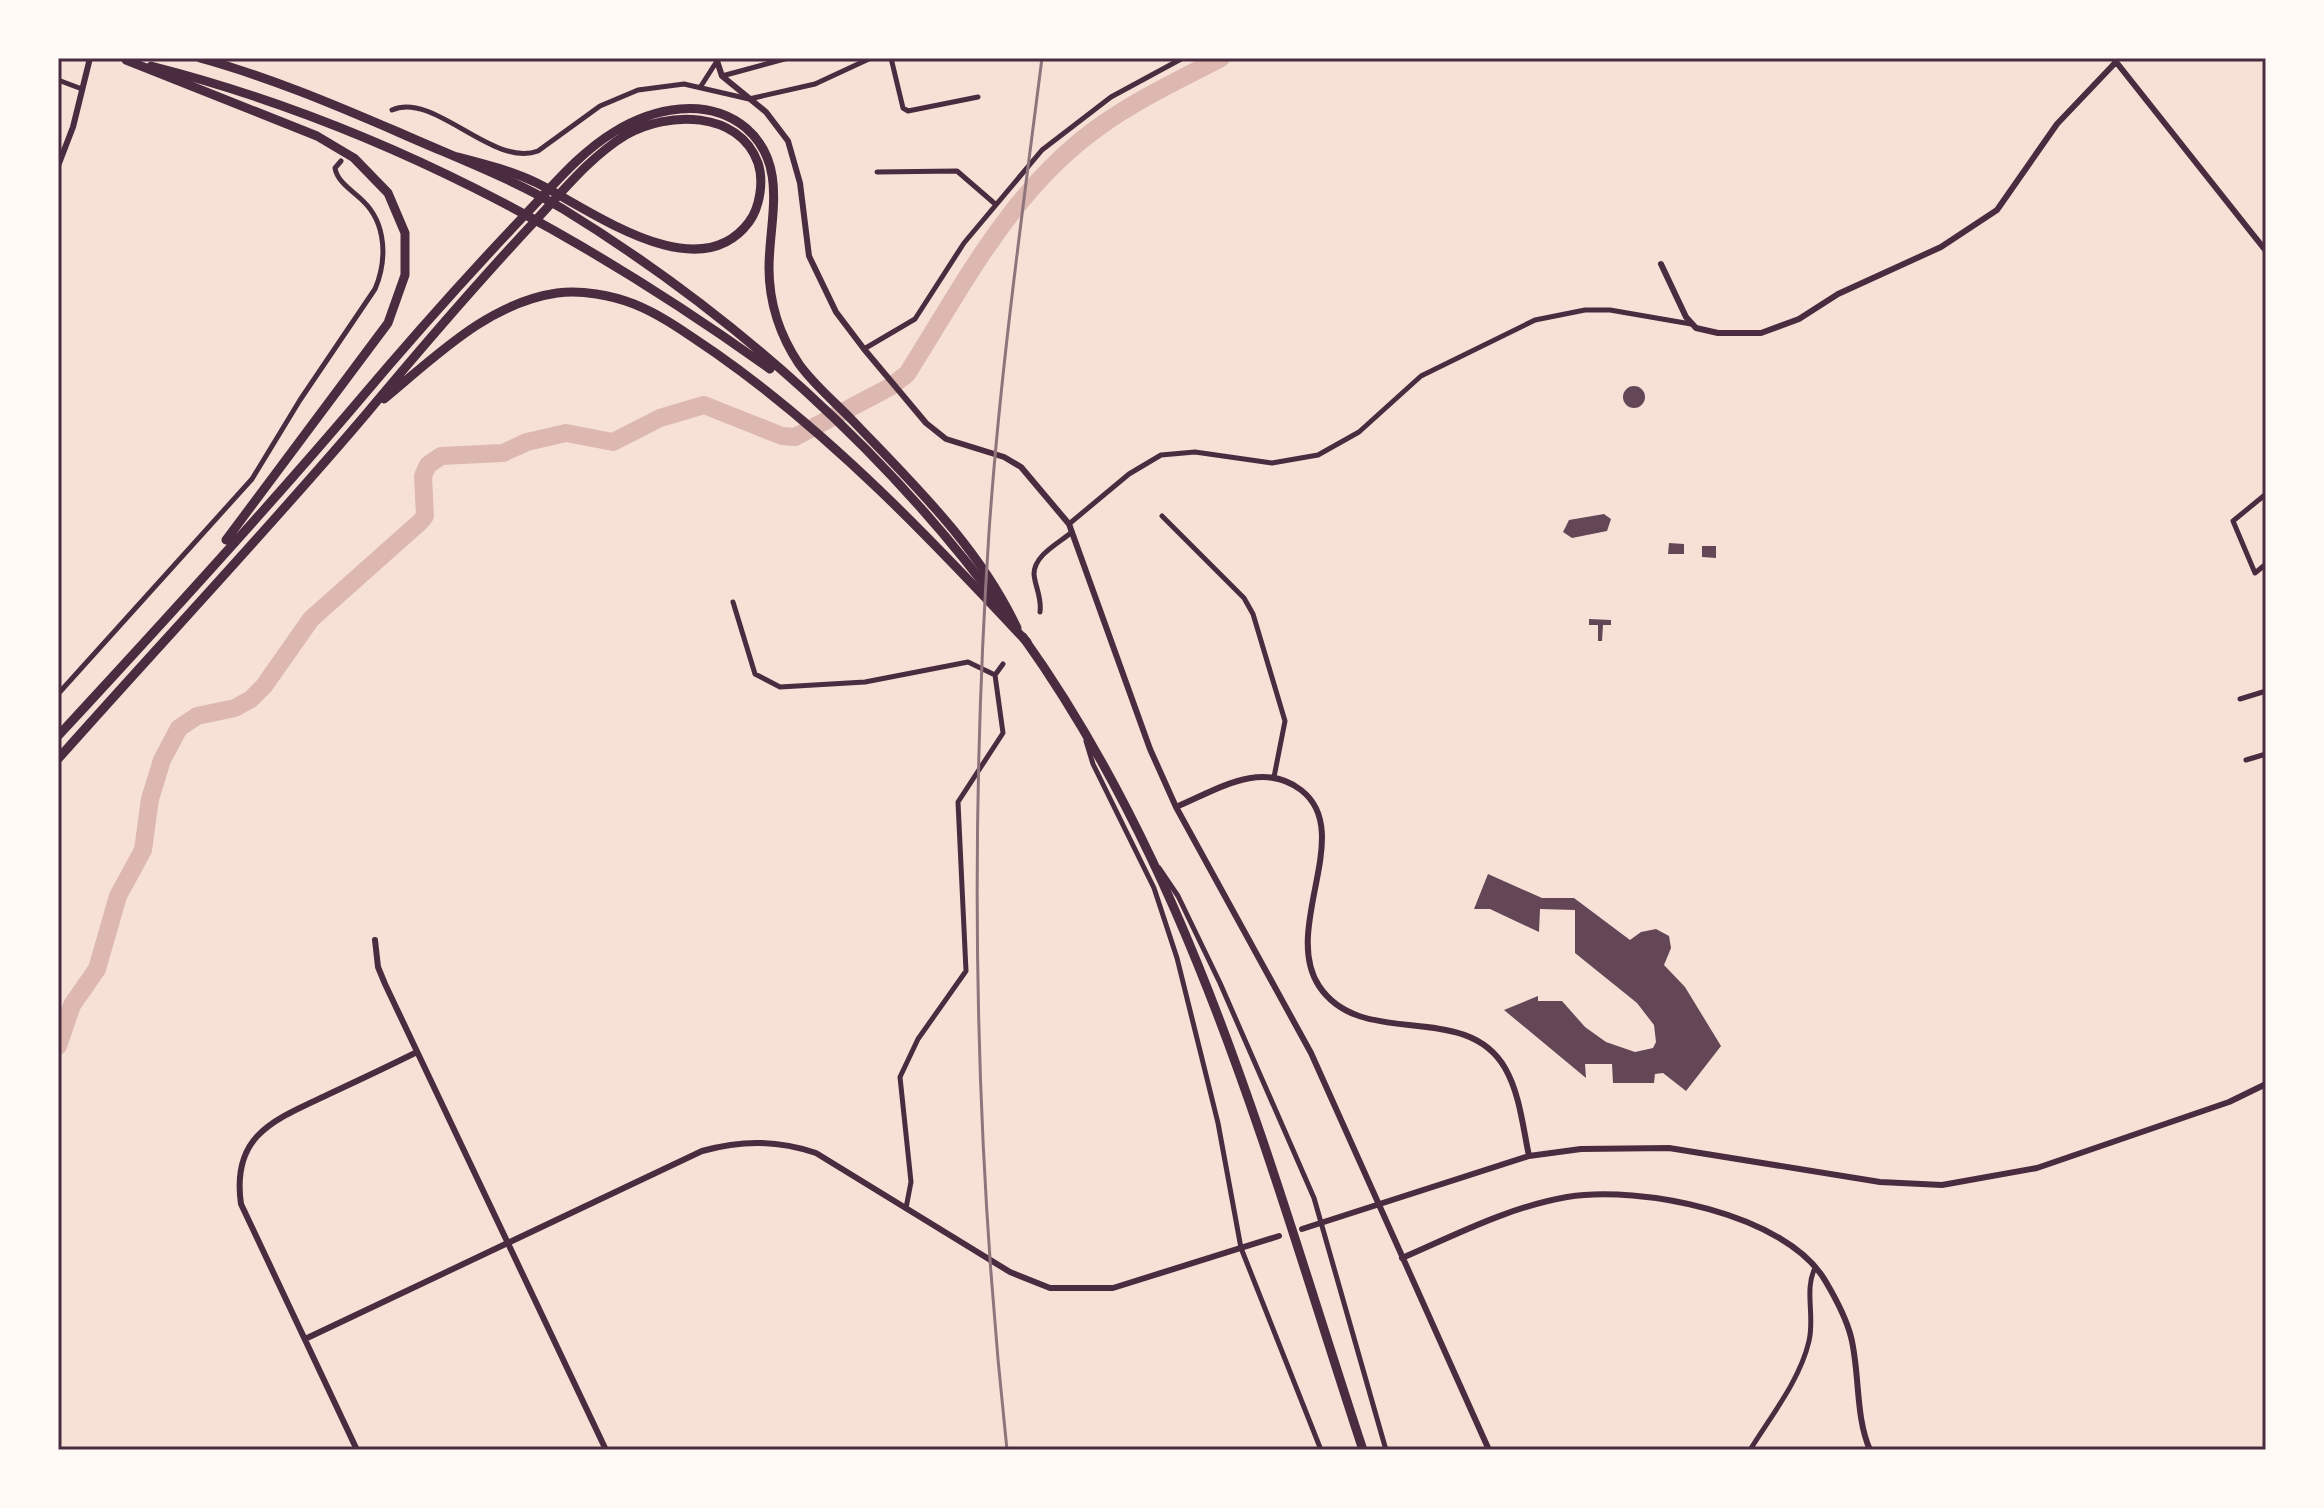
<svg xmlns="http://www.w3.org/2000/svg" width="2324" height="1508" font-family="'IBM Plex Serif',serif">
  <rect width="100%" height="100%" fill="#f7e1d7"/>
  <g fill="none" stroke-linecap="round" stroke-linejoin="round">
    <path stroke="#dcb8b0" stroke-width="18" d="M58 1046 72 1005 97 969 118 896 143 850 150 799 162 760 179 728 197 716 235 708 251 699 264 686 311 619 420 522 425 516 423 476 428 465 441 456 503 453 527 442 566 433 613 442 660 418 704 405 782 436 795 437 890 387 907 374C964 284 1013 186 1103 124 1140 98 1181 79 1221 58"/>
  </g>
  <path fill="#644757" d="M1623 397a11 11 0 1 1 22 0a11 11 0 1 1-22 0Z
    M1604 514 1611 519 1607 531 1572 538 1563 532 1569 520Z
    M1669 543 1684 544V554H1668Z
    M1702 546H1716V558L1702 557Z
    M1589 619 1611 620V625H1603L1602 641H1598V625H1589Z
    M1488 874 1542 898H1574L1630 940 1641 932 1656 929 1669 936 1671 948 1664 965 1685 987 1721 1046 1686 1091 1663 1073 1655 1074 1654 1083H1613L1612 1064H1585L1586 1078 1504 1010 1538 996V1001H1562L1585 1027 1606 1042 1635 1052 1653 1048 1656 1042 1654 1025 1637 1003 1575 953V910L1540 909 1539 932 1490 909H1474Z"/>
  <g fill="none" stroke-linecap="round" stroke-linejoin="round">
    <path stroke="#4a2c40" stroke-width="5" d="M891 58 903 108 908 111 978 97
      M722 76 788 58
      M58 80 82 89
      M701 86 717 61
      M392 110C434 91 492 168 538 151L600 106 638 90 684 84 749 99 815 84 871 58
      M877 172 957 171 994 203
      M864 349 915 319 964 243 1042 150 1111 97 1183 58
      M2266 494 2233 521 2255 573 2266 564
      M1162 516 1244 598 1253 614 1285 721 1274 777
      M1069 524 1129 474 1161 455 1195 452 1272 463 1318 455 1359 432 1421 376 1535 320 1585 310H1610L1691 324
      M733 602 755 674 780 687 865 682 968 662 995 675
      M1040 612C1042 597 1035 587 1034 574 1034 555 1059 543 1072 532
      M58 694 252 479 300 400 375 289C387 261 387 224 363 201 353 191 337 182 335 168L341 161
      M2240 699 2266 691
      M1086 741 1093 764 1154 888 1177 958 1218 1123 1241 1248 1321 1450
      M2246 760 2266 754
      M1159 868 1178 896 1220 983 1314 1198 1386 1450
      M906 1208 911 1182 900 1077 918 1039 966 971 958 802 1003 733 995 675 1003 664
      M1750 1450C1771 1416 1800 1380 1809 1341 1815 1316 1804 1290 1815 1268"/>
    <path stroke="#4a2c40" stroke-width="6" d="M716 58 722 76 766 112 788 141 800 183 809 256 836 312 864 349 926 423 946 439 1004 457 1021 467 1069 524 1150 749 1176 807 1311 1053 1489 1450
      M2113 58 2266 251
      M58 166 73 127 90 58
      M1661 264 1686 317 1696 328 1718 333H1761L1799 319 1838 294 1941 247 1997 210 2057 124 2115 63
      M1176 807C1215 791 1261 759 1301 790 1356 832 1281 928 1319 986 1362 1051 1465 999 1505 1068 1520 1094 1523 1128 1529 1156L1581 1149 1669 1148 1880 1182 1942 1185 2037 1168 2229 1102 2266 1084
      M375 940 378 967 385 984 606 1450
      M1302 1229 1529 1156
      M1402 1258C1455 1235 1509 1207 1567 1197 1639 1185 1787 1213 1826 1282 1836 1299 1846 1317 1851 1337 1860 1373 1855 1416 1870 1450
      M305 1339 702 1151C742 1140 777 1140 816 1153L1010 1272 1050 1288H1113L1279 1236
      M357 1450 241 1204C231 1135 274 1120 327 1095 357 1081 387 1067 417 1052"/>
    <path stroke="#4a2c40" stroke-width="9" d="M200 58C269 77 333 104 398 132 454 157 511 178 563 209 734 314 889 453 1007 615
      M151 66C379 124 580 233 770 369
      M1023 637C1196 879 1271 1172 1363 1450"/>
    <path stroke="#4a2c40" stroke-width="9" d="M126 60 317 136 354 158 388 193 405 233V275L388 323 226 540
      M384 399C435 357 488 303 557 293 582 290 611 295 634 304 664 316 690 336 717 354 832 435 931 539 1027 642
      M58 736C159 627 260 517 356 404 410 340 465 278 523 217 551 188 579 153 614 132 653 108 707 96 746 128 789 165 769 220 769 268 769 302 780 336 799 364 814 385 835 402 853 421 914 485 979 547 1017 628
      M58 759C160 644 267 531 367 413 422 347 477 283 536 220 563 191 591 156 626 135 667 111 739 110 758 163 764 181 760 207 749 222 698 291 591 210 537 183 512 171 485 164 458 157"/>
    <path stroke="#8f747c" stroke-width="3" d="M1007 1450C974 1145 969 838 989 532 1000 373 1022 216 1042 58"/>
  </g>
  <rect width="2324" height="1508" fill="none" stroke="#fffaf5" stroke-width="120"/>
  <rect x="60" y="60" width="2204" height="1388" fill="none" stroke="#4a2c40" stroke-width="3"/>
</svg>
